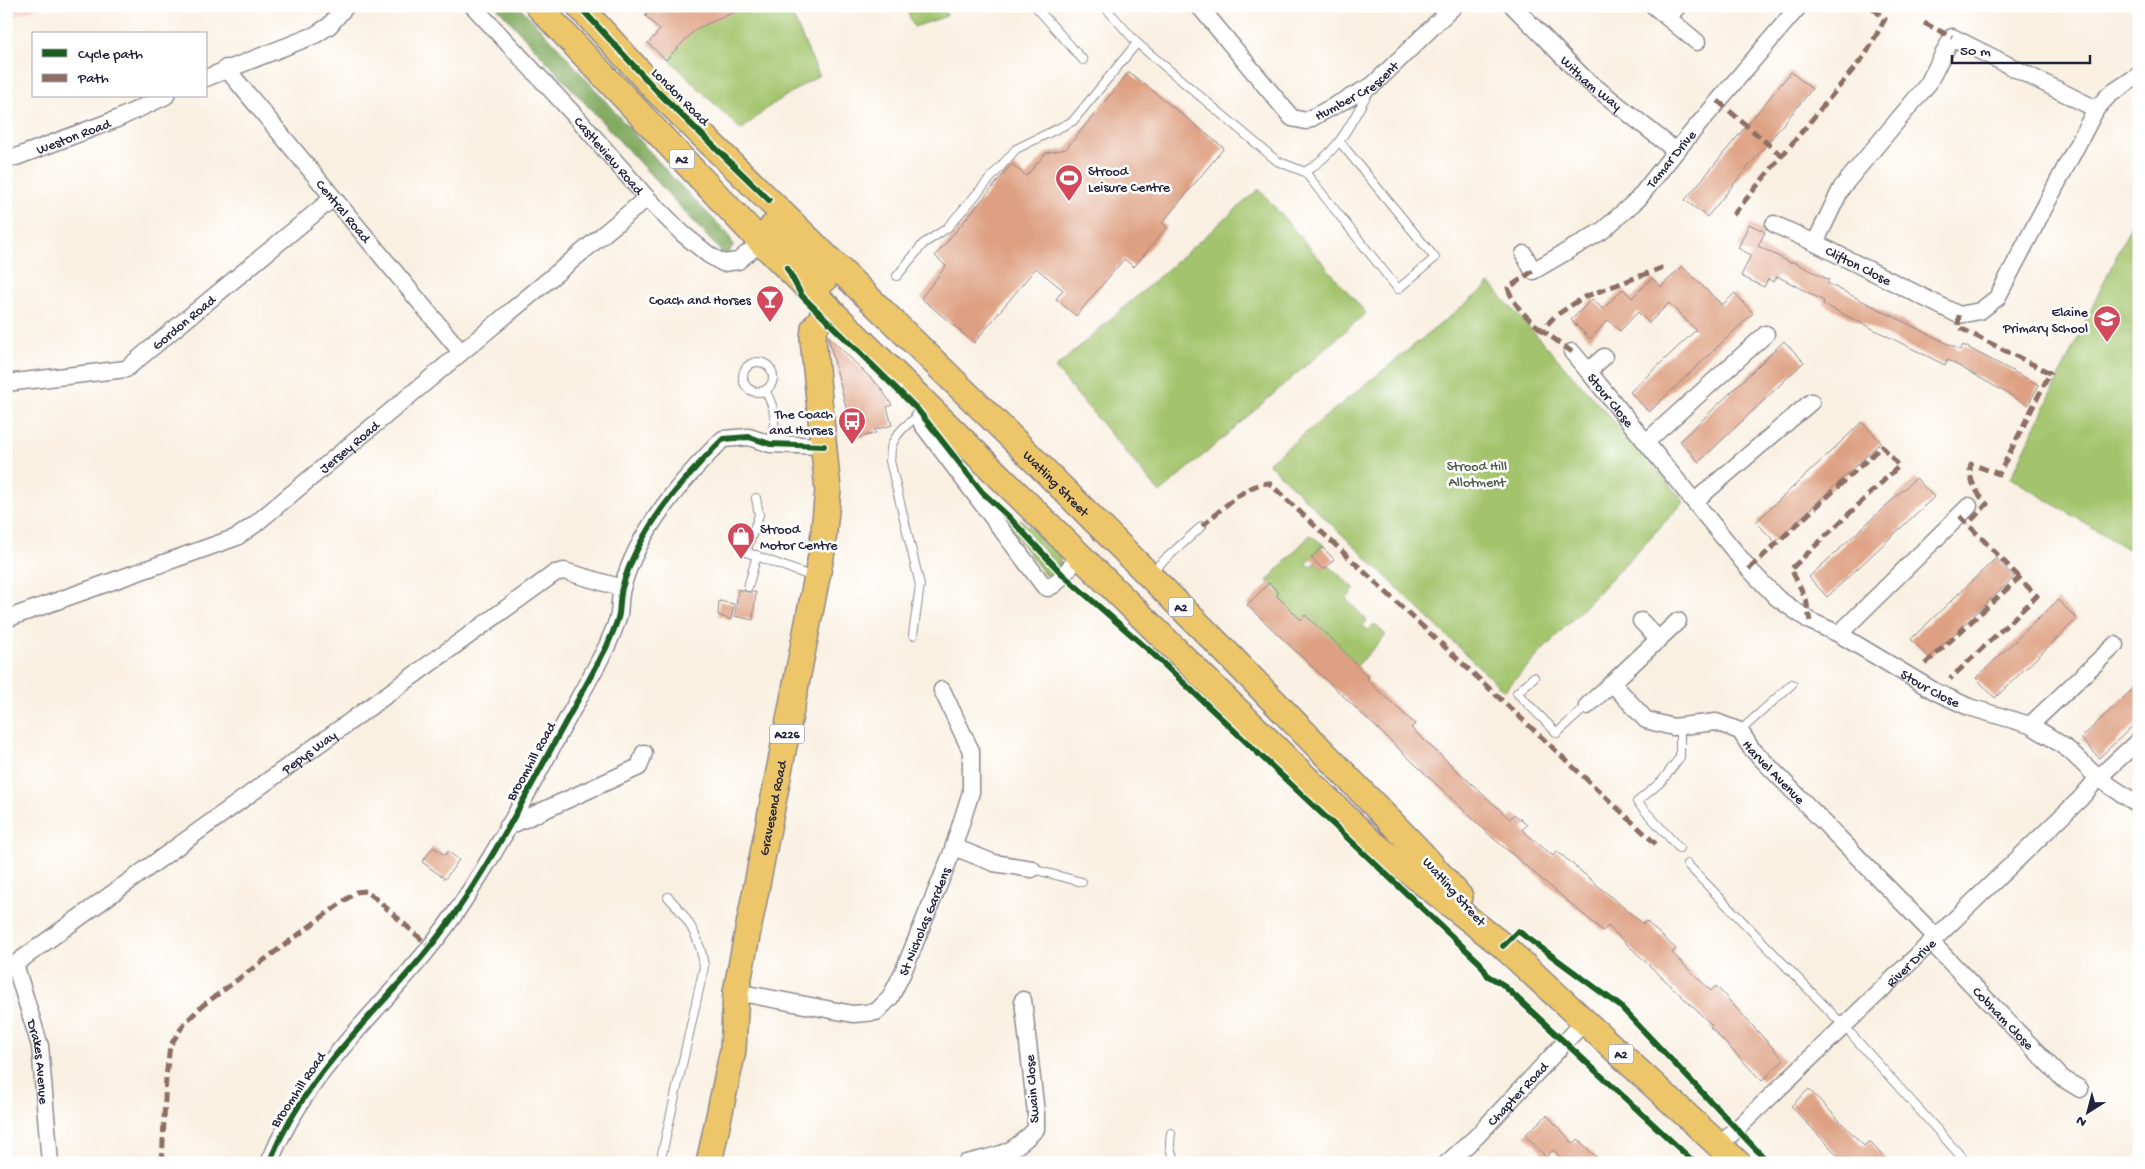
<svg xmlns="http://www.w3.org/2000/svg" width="2145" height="1169" font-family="'Gochi Hand',sans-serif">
  <rect width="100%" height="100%" fill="#fff"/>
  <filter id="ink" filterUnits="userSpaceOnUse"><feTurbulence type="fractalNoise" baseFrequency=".02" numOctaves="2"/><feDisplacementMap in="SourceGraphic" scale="10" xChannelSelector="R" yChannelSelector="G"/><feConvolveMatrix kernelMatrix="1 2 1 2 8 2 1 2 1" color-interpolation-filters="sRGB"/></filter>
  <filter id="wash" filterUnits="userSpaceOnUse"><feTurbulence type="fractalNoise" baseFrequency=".0096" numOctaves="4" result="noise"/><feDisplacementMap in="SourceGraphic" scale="20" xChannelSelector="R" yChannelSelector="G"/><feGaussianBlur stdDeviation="1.12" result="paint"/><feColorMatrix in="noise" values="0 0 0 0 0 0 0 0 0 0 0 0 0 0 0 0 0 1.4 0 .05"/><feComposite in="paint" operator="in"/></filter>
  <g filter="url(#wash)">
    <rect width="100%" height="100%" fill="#f9f0e2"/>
    <path fill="#f7d0ca" d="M6 6H42L10 18Z"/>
    <path fill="#a3c46c" stroke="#627354" d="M669 6H788L819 75 770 106 741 130 668 58Z
      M905 6H943L947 16 914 27Z
      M1259 189 1366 313 1160 493 1055 368Z
      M2139 208V556L2011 478Z
      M1490 284 1658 470 1684 502 1504 691 1268 463Z
      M993 505 1016 526 1057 572 1052 576H1046Z
      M1020 519 1060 552V568L1016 521Z
      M1310 535 1324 545 1307 563 1311 567 1316 562 1324 570 1328 565 1355 589 1346 599 1367 620 1363 626 1368 630 1374 624 1386 635 1357 666 1305 616 1298 622 1273 598 1280 591 1267 581Z"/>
    <path fill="#82aa60" stroke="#52664e" d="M496 6H519L558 47 672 177 728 234 734 246 725 256Z"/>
    <g id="blocks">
      <path fill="#dea082" d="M653 6H748L696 29 666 60 648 43 660 30 645 15Z
        M1129 72 1224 148 1162 223 1167 227 1134 267 1124 259 1076 316 1056 299 1063 290 1036 268 974 343 921 298 946 266 935 256 1012 164 1026 176 1046 153 1066 149Z
        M1791 72 1812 89 1707 217 1685 200Z
        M1749 224 1765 232 1758 246 1791 263 1792 261 1829 280 1827 283 1960 350 1963 345 2039 385 2028 405 1948 360 1945 365 1823 304 1824 301 1777 276 1774 282 1768 279 1764 287 1741 276 1751 255 1738 248Z
        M1682 266 1722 305 1735 293 1753 313 1649 412 1630 392 1696 330 1669 303 1649 323 1638 312 1620 331 1608 320 1590 339 1571 320 1592 299 1603 309 1623 289 1632 298 1652 278 1661 287Z
        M828 336 880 387 892 405 887 407 892 425 874 430 876 433 854 439Z
        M1784 341 1804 362 1699 462 1680 441Z
        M1862 422 1881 442 1775 542 1756 522Z
        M1916 478 1934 497 1827 597 1809 577Z
        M1322 547 1334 559 1324 570 1311 558Z
        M1996 558 2014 577 1929 658 1911 639Z
        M1269 583 1279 593 1276 595 1301 620 1305 615 1335 642 1369 678 1367 680 1415 724 1411 728 1510 819 1514 814 1527 825 1522 830 1553 856 1557 851 1643 924 1646 921 1676 949 1672 953 1711 991 1716 986 1784 1060 1762 1081 1710 1027 1712 1025 1608 926 1603 931 1493 838 1247 605Z
        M738 589 747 592H756L753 620 735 616Z
        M2058 600 2077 619 1995 698 1976 678Z
        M719 601 734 604 731 620 718 615Z
        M2139 683V720L2099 758 2081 738Z
        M433 847 445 855 448 851 459 860 445 879 422 862Z
        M1809 1089 1864 1146 1869 1141 1889 1163H1845L1791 1106Z
        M1547 1115 1574 1144 1578 1139 1602 1163H1566L1553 1150 1546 1157 1525 1135Z"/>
    </g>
  </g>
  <g filter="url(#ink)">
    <use href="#blocks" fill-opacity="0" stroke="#8e898e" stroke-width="1"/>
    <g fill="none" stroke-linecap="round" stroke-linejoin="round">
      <g stroke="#8e898e" stroke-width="10">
        <path id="lane" d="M1035 6 1083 60
          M1104 6 1137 43 1277 161 1305 172C1341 149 1349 126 1369 91
          M1305 172 1398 289 1435 258 1340 142
          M897 276 923 244 947 228 1016 149 1073 121 1137 43
          M743 377a15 15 0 1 1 30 0a15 15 0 1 1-30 0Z
          M765 390C777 412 776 420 770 444
          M756 498 759 515 746 552 813 577
          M1151 572 1202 526
          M748 587 757 555
          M913 635 920 585 890 461C891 456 890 450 892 445 897 432 909 422 920 415
          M1534 677 1517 693 1557 733 1587 706
          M1740 731 1792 684
          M1679 848 1637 802 1662 781 1680 757V726
          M1687 864 1844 1026 1967 1163
          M1032 869 1082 882
          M1171 1133C1169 1146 1169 1153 1178 1163
          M660 1163 704 967C701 939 688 917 668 897"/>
      </g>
      <g stroke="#8e898e" stroke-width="19">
        <g id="street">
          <path id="s1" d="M473 6 580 121 647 198 683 234 709 255 723 263 738 261 761 242"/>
          <path id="s2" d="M1199 6 1292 118 1306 121 1373 85 1454 6"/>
          <path id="s3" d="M1513 6 1584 78 1676 151"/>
          <path d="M1654 6 1668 18 1678 6"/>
          <path d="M1668 18 1697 42"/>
          <path id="s4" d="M226 68 461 352"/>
          <path d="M206 78 315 35 329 26 346 6"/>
          <path id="s5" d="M2096 109 1952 37 1928 84 1842 187 1815 243 1959 315 1980 311 1997 298 2096 109 2109 95 2139 75"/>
          <path id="s6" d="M6 158 16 157 117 119 166 96"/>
          <path d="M1774 224 1815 243"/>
          <path id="s7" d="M1524 254 1533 271 1602 231 1638 199 1676 151 1799 6"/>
          <path d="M1572 352 1588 371"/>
          <path id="s8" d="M1604 357 1588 371 1749 569 1777 598 1810 621 1839 634 1936 692 1969 707 2030 725 2050 737 2070 751 2098 778 2139 805"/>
          <path id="s9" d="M6 383 126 369 333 198"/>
          <path d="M928 405 920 415 922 424 1044 586 1048 588 1055 584 1080 556"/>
          <path d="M1646 442 1766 334"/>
          <path d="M1695 501 1811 402"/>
          <path id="s10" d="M6 619 237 537 254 525 647 198"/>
          <path d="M1641 621 1659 640"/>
          <path id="s11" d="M1678 621 1612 683 1646 720 1673 727 1716 722 1740 731 1751 748 1936 937"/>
          <path d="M1839 634 1969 506"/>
          <path d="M1587 706 1612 683"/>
          <path d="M2030 725 2115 645"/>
          <path d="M507 827 639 767 644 753"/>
          <path d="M954 847 994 863 1032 869"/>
          <path id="s12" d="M1931 942 2062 1078 2080 1089"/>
          <path id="s13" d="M15 964 40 1046 50 1163"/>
          <path id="s14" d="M6 967 15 964 555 573 564 571 622 588"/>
          <path id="s15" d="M736 992 853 1014 876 1012 890 998 903 972 951 855 971 792V751L942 690"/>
          <path id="s16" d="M1720 1145 2080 799 2098 778 2139 740"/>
          <path d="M269 1163C312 1056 402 996 462 903 495 854 523 801 551 749 569 715 589 681 607 646 611 636 617 624 619 614 620 605 620 596 622 588 638 530 682 480 723 439L749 437 770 444 824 446"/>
          <path d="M966 1163C1001 1155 1010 1155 1036 1129V1113L1023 1000"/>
          <path id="s17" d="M1447 1163 1476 1137 1585 1021"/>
        </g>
      </g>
      <g stroke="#8e898e" stroke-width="28">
        <g id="primary">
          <path d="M538 6 761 242 1369 840 1503 946 1738 1163"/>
          <path id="s18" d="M579 6 657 91 1009 435 1225 651 1422 854 1460 897"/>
          <path d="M772 227 824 280"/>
          <path id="s19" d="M709 1163 733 1050 736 992 822 551 828 490 813 339 814 328 829 308"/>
        </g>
      </g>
      <use href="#lane" stroke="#fff" stroke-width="8"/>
      <use href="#street" stroke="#fff" stroke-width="16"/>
      <use href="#primary" stroke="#ecc669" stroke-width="25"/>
      <path stroke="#8d6e63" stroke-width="5" stroke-dasharray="10 5" stroke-linecap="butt" d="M1924 23 1952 37
        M1718 101 1782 156
        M1733 215 1866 54 1885 19 1870 6
        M1533 271 1508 288C1514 306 1527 318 1542 330
        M1959 315 1958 327 2050 373 1999 474 1971 464C1967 478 1977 494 1987 504L1968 524
        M1572 352 1542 330 1555 316 1584 297 1667 266
        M1960 516 2021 579
        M1202 526C1219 512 1247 483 1269 483L1658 846
        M1749 569 1882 446 1899 466 1791 569 1806 599 1810 621
        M1925 664 2019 578 2037 596 1950 679
        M162 1163 166 1077 170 1046 184 1024 202 1006 356 892 365 891 374 897 429 946"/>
      <g stroke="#fff" stroke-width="9">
        <path id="cycleway" d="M579 6 657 91 769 200
          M787 268 802 296 918 410 982 492 1008 516 1063 575 1151 652 1480 963 1488 976 1502 984 1695 1163
          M1503 946 1518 931 1620 1006 1769 1163
          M269 1163C312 1056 402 996 462 903 495 854 523 801 551 749 569 715 589 681 607 646 611 636 617 624 619 614 620 605 620 596 622 588 638 530 682 480 723 439L749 437 770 444 824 446"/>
      </g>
      <use href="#cycleway" stroke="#1b5e20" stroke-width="6"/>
    </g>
  </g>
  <defs>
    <g id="stadium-pin" transform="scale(1.4375)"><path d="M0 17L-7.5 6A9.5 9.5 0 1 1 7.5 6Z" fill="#d1495b" stroke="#fff"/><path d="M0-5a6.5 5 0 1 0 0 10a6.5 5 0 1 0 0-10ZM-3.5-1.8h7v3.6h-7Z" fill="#fff"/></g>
    <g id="bar-pin" transform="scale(1.4375)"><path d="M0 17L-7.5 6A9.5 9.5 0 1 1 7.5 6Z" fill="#d1495b" stroke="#fff"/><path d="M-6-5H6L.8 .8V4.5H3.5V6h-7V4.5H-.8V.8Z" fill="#fff"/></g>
    <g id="school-pin" transform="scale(1.4375)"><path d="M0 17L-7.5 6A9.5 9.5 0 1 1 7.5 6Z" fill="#d1495b" stroke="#fff"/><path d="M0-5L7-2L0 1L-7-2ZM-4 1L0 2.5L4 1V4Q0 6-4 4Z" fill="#fff"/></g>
    <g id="bus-pin" transform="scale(1.4375)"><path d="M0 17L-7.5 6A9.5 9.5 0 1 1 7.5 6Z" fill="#d1495b" stroke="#fff"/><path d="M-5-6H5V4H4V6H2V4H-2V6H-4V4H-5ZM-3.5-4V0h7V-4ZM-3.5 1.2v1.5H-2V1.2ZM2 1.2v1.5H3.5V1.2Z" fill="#fff"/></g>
    <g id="shop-pin" transform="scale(1.4375)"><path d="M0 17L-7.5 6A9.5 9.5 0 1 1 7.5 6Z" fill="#d1495b" stroke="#fff"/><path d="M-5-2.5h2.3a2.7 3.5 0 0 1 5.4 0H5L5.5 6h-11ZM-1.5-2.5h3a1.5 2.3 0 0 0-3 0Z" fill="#fff"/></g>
  </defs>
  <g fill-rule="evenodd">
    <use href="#stadium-pin" x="1069" y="178"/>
    <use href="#bar-pin" x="770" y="299"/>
    <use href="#school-pin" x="2107" y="319"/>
    <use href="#bus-pin" x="852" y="421"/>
    <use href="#shop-pin" x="741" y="536"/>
  </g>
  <g text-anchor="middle" stroke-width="5" stroke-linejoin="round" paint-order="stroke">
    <g fill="#fff" stroke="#646476" stroke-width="1">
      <rect x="669.5" y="149.5" width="25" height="19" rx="4"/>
      <rect x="1168.5" y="597.5" width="25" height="19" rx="4"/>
      <rect x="769.5" y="724.5" width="35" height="19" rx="4"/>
      <rect x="1608.5" y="1044.5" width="25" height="19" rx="4"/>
    </g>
    <g font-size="12" font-weight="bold" fill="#22223b">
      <text x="682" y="163">A2</text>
      <text x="1181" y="611">A2</text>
      <text x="787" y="738">A226</text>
      <text x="1621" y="1058">A2</text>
    </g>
    <g font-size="14" fill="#22223b" stroke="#fff">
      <text dy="5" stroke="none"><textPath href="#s3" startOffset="110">Witham Way</textPath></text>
      <text dy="5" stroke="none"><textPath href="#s2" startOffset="219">Humber Crescent</textPath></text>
      <text transform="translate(681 96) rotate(45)" y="5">London Road</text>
      <text dy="5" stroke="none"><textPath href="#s6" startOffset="71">Weston Road</textPath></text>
      <text dy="5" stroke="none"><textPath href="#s1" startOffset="202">Castleview Road</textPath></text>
      <text dy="5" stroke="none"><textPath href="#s7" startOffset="199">Tamar Drive</textPath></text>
      <text dy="5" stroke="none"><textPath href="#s4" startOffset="185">Central Road</textPath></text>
      <text dy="5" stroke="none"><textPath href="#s5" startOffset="459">Clifton Close</textPath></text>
      <text dy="5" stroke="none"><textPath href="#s9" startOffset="195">Gordon Road</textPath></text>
      <text dy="5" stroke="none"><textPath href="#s8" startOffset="58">Stour Close</textPath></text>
      <text dy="5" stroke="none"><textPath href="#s10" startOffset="389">Jersey Road</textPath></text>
      <text dy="5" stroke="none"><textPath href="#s18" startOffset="675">Watling Street</textPath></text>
      <text dy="5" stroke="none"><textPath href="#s8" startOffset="495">Stour Close</textPath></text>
      <text dy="5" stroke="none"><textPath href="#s14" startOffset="372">Pepys Way</textPath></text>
      <text transform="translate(530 761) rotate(-61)" y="5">Broomhill Road</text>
      <text dy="5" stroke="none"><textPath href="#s11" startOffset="291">Harvel Avenue</textPath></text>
      <text dy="5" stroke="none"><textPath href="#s19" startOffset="361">Gravesend Road</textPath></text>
      <text transform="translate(1455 891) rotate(48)" y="5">Watling Street</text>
      <text dy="5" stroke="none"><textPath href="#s15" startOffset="246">St Nicholas Gardens</textPath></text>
      <text dy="5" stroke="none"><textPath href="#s16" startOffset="264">River Drive</textPath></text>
      <text dy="5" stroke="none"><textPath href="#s12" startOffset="105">Cobham Close</textPath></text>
      <text dy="5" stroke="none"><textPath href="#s13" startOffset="101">Drakes Avenue</textPath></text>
      <text transform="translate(297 1089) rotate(-56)" y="5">Broomhill Road</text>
      <text transform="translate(1031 1089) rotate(-94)" y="5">Swain Close</text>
      <text dy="5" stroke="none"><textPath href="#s17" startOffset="99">Chapter Road</textPath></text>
    </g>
    <g font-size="14" fill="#22223b" stroke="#fff" text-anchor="end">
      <text x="1088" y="175" text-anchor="start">Strood<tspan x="1088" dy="16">Leisure Centre</tspan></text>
      <text x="751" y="304">Coach and Horses</text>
      <text x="2088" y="316">Elaine<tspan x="2088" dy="16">Primary School</tspan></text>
      <text x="833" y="418">The Coach<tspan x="833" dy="16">and Horses</tspan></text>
      <text x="760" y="533" text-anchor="start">Strood<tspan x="760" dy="16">Motor Centre</tspan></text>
    </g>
    <g font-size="14" fill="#4f5b4c" stroke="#fff">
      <text x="1477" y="470">Strood Hill<tspan x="1477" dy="16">Allotment</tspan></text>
    </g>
  </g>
  <rect width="2145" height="1169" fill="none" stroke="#fff" stroke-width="25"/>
  <rect x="32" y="32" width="175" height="65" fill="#ffffff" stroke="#a7a7b1"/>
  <rect x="42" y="49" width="25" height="8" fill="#1b5e20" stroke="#a7a7b1"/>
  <text x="78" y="58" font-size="15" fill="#22223b">Cycle path</text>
  <rect x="42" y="74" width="25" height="8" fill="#8d6e63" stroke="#a7a7b1"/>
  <text x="78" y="82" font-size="15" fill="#22223b">Path</text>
  <g transform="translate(2088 1112) rotate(216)" stroke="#ffffff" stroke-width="4" paint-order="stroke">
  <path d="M0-4L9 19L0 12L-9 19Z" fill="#22223b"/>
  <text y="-8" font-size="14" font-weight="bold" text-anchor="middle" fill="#22223b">N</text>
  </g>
  <path d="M1952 55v8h138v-8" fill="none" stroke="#22223b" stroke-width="2.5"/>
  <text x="1960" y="55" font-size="15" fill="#22223b" stroke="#ffffff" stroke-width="4" paint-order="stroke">50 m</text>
</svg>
